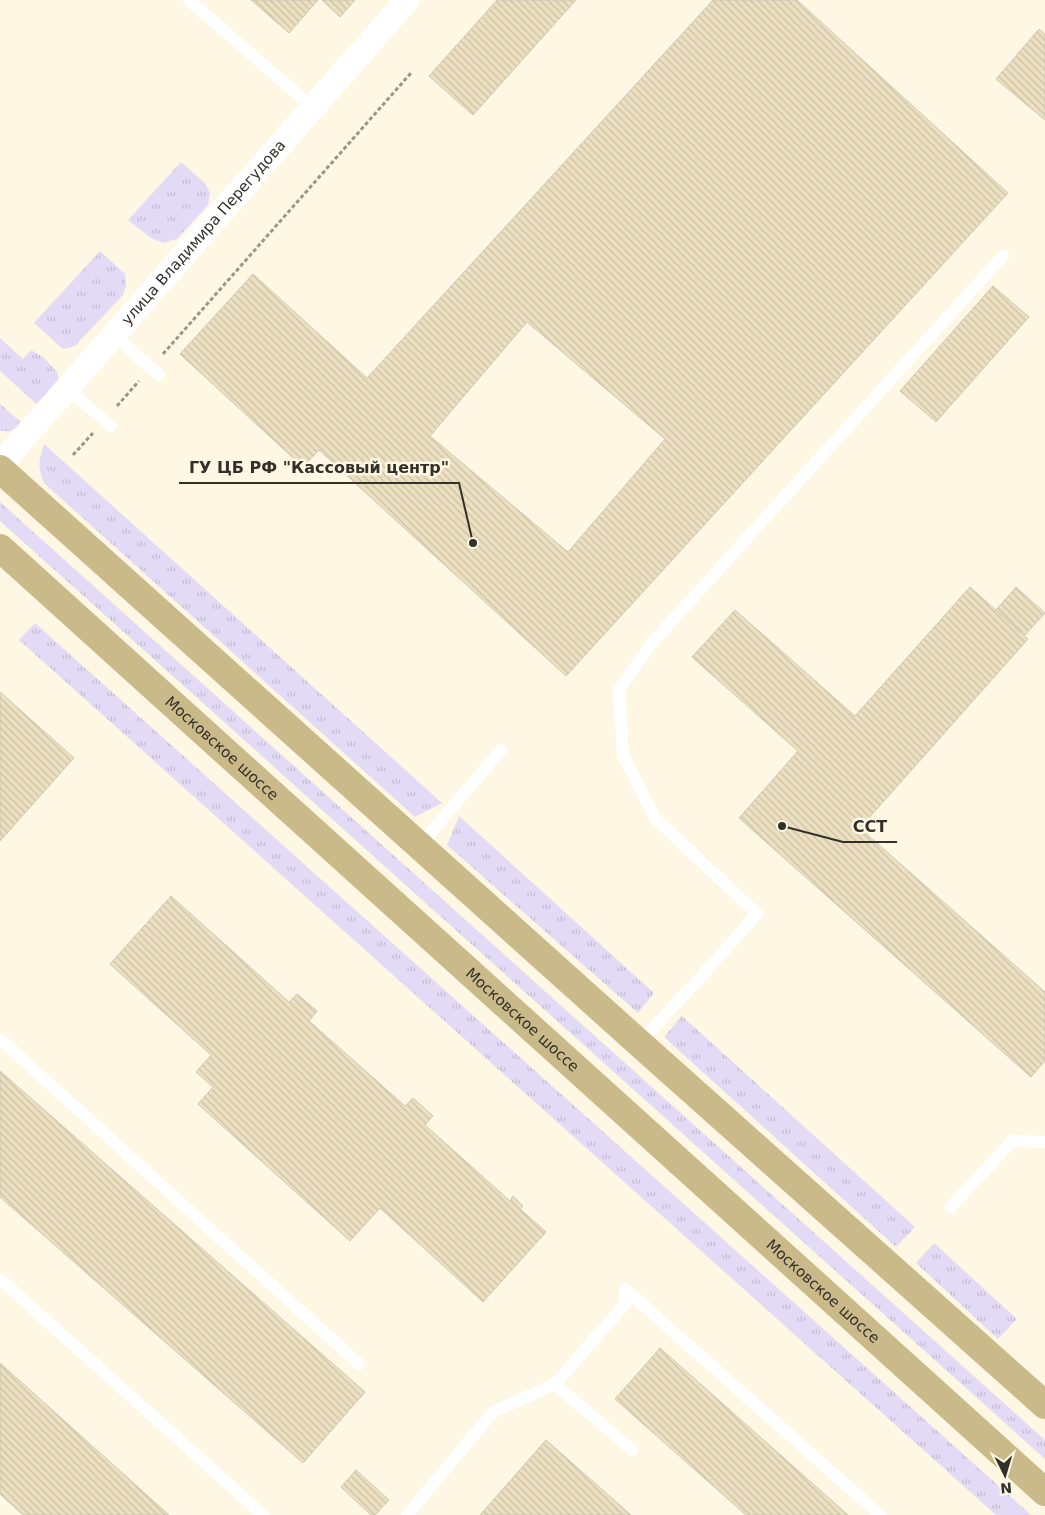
<svg xmlns="http://www.w3.org/2000/svg" width="1045" height="1515" font-family="'DejaVu Sans',sans-serif">
  <defs>
    <pattern id="grass-tufts" width="24" height="20" patternUnits="userSpaceOnUse" patternTransform="scale(1.25)"><rect width="24" height="20" fill="#e3dbf5"/><path d="M3 7l-1-3M5 7V3M7 7l1-3M15 17l-1-3M17 17v-4M19 17l1-3" fill="none" stroke="#c3bcd2"/></pattern>
    <pattern id="building-back-hatch" width="6" height="6" patternUnits="userSpaceOnUse" patternTransform="scale(1.25)"><rect width="6" height="6" fill="#ece0c0"/><path d="M-1 5l2 2M0 0l6 6M5-1l2 2" fill="none" stroke="#cbc0a5"/></pattern>
  </defs>
  <rect width="100%" height="100%" fill="#fef7e4"/>
  <path fill="url(#grass-tufts)" d="M181 162 205 183 210 193 208 205 177 239 163 243 151 238 128 220Z
    M100 251 125 274 126 286 123 295 75 346 63 349 34 323Z
    M0 338 23 359 31 350 43 357 57 372 61 387 42 409 0 371Z
    M0 404 23 424 10 431H0Z
    M44 444 442 803 415 817 44 483C37 466 39 461 44 444Z
    M0 502 1045 1440V1459L0 521Z
    M35 623 1031 1515H996L19 640Z
    M459 816 654 993 638 1013 447 845Z
    M682 1016 915 1227 896 1247 664 1037Z
    M934 1243 1017 1319 998 1339 916 1263Z"/>
  <path fill="url(#building-back-hatch)" stroke="#d0c8b6" fill-rule="evenodd" d="M251 0H318L289 33Z
    M322 0H355L340 17Z
    M497 0H576L473 115 429 76Z
    M713 0H797L1008 193 566 676 319 450 303 467 180 354 253 274 367 378ZM527 322 665 439 568 552 430 436Z
    M1039 29 1045 34V120L996 79Z
    M993 286 1029 317 936 422 900 391Z
    M970 587 1028 639 860 828 1045 992V1061L1031 1077 739 818 798 751 692 657 735 610 855 716Z
    M1016 587 1045 613 1025 635 996 610Z
    M0 692 74 758 0 841Z
    M171 896 289 1002 297 994 317 1011 309 1021 405 1106 413 1098 433 1116 425 1125 510 1201 513 1196 523 1206 520 1209 546 1232 483 1302 380 1208 350 1241 198 1104 213 1087 196 1072 211 1055 110 964Z
    M0 1071 365 1392 303 1463 0 1197Z
    M660 1348 848 1515H746L615 1399Z
    M0 1363 169 1515H23L0 1494Z
    M546 1440 631 1515H480Z
    M356 1470 389 1500 375 1515H371L341 1487Z"/>
  <g fill="none" stroke-linecap="round" stroke-linejoin="round">
    <path stroke="#9b9689" stroke-width="3" stroke-dasharray="4 2.5" stroke-linecap="butt" d="M163 354 411 73
      M117 406 139 381
      M73 455 93 433"/>
    <path stroke="#fff" stroke-width="12" d="M189 0 313 108
      M114 335 159 375
      M67 389 111 426
      M419 846 501 750
      M0 1039 359 1364
      M639 1043 698 980 757 914 655 818 623 755 619 690 651 644 1003 256
      M951 1207 1012 1141 1045 1142
      M0 1279 263 1515
      M625 1289 880 1515
      M555 1384 632 1450
      M407 1515 493 1412 555 1384 625 1304V1289"/>
    <path stroke="#fff" stroke-width="25" id="s1" d="M0 465 407 0"/>
    <g stroke="#cab989" stroke-width="28">
      <path d="M0 469 639 1043 1045 1405"/>
      <path id="s2" d="M0 548 1045 1492"/>
    </g>
  </g>
  <g text-anchor="middle" stroke-width="5" stroke-linejoin="round" paint-order="stroke">
    <g font-size="15" fill="#333029" stroke="#fef7e4">
      <text dy="5" stroke="none"><textPath href="#s1" startOffset="309">улица Владимира Перегудова</textPath></text>
      <text dy="5" stroke="none"><textPath href="#s2" startOffset="299">Московское шоссе</textPath></text>
      <text dy="5" stroke="none"><textPath href="#s2" startOffset="704">Московское шоссе</textPath></text>
      <text dy="5" stroke="none"><textPath href="#s2" startOffset="1109">Московское шоссе</textPath></text>
    </g>
  </g>
  <path fill="none" stroke="#333029" stroke-width="2" d="M473 543L459 483H179M782 826L843 842H897"/>
  <g fill="#333029" stroke="#fef7e4" stroke-width="2">
    <circle cx="473" cy="543" r="5"/>
    <circle cx="782" cy="826" r="5"/>
  </g>
  <g font-size="16" text-anchor="middle" font-weight="bold" fill="#333029" stroke="#fef7e4" stroke-width="5" stroke-linejoin="round" paint-order="stroke">
    <text x="319" y="473">ГУ ЦБ РФ "Кассовый центр"</text>
    <text x="870" y="832">ССТ</text>
  </g>
  <g transform="translate(1005 1475) rotate(175)" stroke="#fef7e4" stroke-width="4" paint-order="stroke">
  <path d="M0-4L9 19L0 12L-9 19Z" fill="#333029"/>
  <text y="-8" font-size="14" font-weight="bold" text-anchor="middle" fill="#333029">N</text>
  </g>
</svg>
